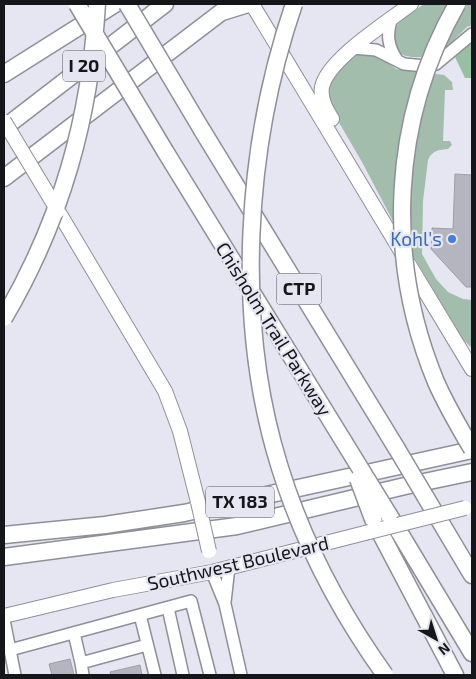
<svg xmlns="http://www.w3.org/2000/svg" width="476" height="679" font-family="'Exo 2',sans-serif">
  <rect width="100%" height="100%" fill="#e5e6f1"/>
  <path fill="#a2bdab" d="M424 4H472V25L467 27C450 43 439 59 413 57 406 56 401 56 396 49 391 20 402 20 424 4Z
    M371 53 383 59 396 69 444 75 452 82 453 90H445L443 141H450L452 145 448 149C439 150 432 150 428 160L423 201 422 254 436 279 448 292 463 299 472 300V348L463 340 394 223 362 162 330 107 327 98 331 77 353 56 362 54Z"/>
  <path fill="#96bfa4" d="M472 42V78H465L455 57Z"/>
  <path fill="#b4b5bf" stroke="#9d9ea8" d="M455 174 472 175V287H466L431 249 432 228 453 229Z
    M70 659 74 675H52L49 664Z
    M140 665 142 675H111L110 672Z"/>
  <g fill="none" stroke-linecap="round" stroke-linejoin="round">
    <g stroke="#8f8f9a" stroke-width="14">
      <path id="minor" d="M392 18C386 35 388 46 397 60
        M353 48 376 50 404 64 425 66 436 64 472 34
        M212 572 225 604 241 675
        M225 602 229 567
        M168 608 183 675
        M140 615 155 675
        M4 620 15 675
        M74 633 81 663 147 645
        M10 650 191 601 210 675
        M81 663 83 675"/>
    </g>
    <g stroke="#8f8f9a" stroke-width="16">
      <path id="major" d="M252 4 472 369
        M332 119C326 110 320 98 322 87 328 59 389 21 411 4
        M58 211 165 391 180 431 198 502
        M4 616 113 590 212 572 365 533"/>
    </g>
    <g stroke="#8f8f9a" stroke-width="19">
      <path id="highway" d="M222 12 248 4
        M4 74 115 4
        M4 128 165 4
        M202 130 397 449
        M165 151 344 442
        M4 178 232 4
        M425 496 472 575
        M389 515 472 653
        M373 519 455 675
        M4 535 105 525 184 513 472 450
        M4 557 237 526 405 486 472 472"/>
    </g>
    <use href="#minor" stroke="#fff" stroke-width="11"/>
    <use href="#major" stroke="#fff" stroke-width="14"/>
    <use href="#highway" stroke="#fff" stroke-width="16"/>
    <g stroke="#8f8f9a" stroke-width="16" stroke-linecap="butt">
      <path id="major-bridge" d="M4 121 58 211
        M198 502 209 551
        M365 533 465 508"/>
    </g>
    <g stroke="#8f8f9a" stroke-width="19" stroke-linecap="butt">
      <path id="highway-bridge" d="M77 4 165 151
        M127 4 202 130
        M294 4C245 147 234 322 280 468 303 542 340 612 385 675
        M457 4C391 120 385 259 436 382 446 405 459 427 472 449
        M4 318C62 219 90 118 97 4
        M344 442 389 515
        M397 449 425 496
        M358 479 373 519"/>
    </g>
    <use href="#major-bridge" stroke="#fff" stroke-width="14"/>
    <use href="#highway-bridge" stroke="#fff" stroke-width="16"/>
  </g>
  <circle fill="#3f7fe0" stroke="#e5e6f1" stroke-width="2" cx="452" cy="239" r="5"/>
  <g text-anchor="middle" stroke-width="4.5" stroke-linejoin="round" paint-order="stroke">
    <g fill="#e5e6f1" stroke="#53545a" stroke-width="1">
      <rect x="63" y="50.5" width="42" height="31" rx="4"/>
      <rect x="276.5" y="273.5" width="45" height="31" rx="4"/>
      <rect x="206" y="486.5" width="68" height="31" rx="4"/>
    </g>
    <g font-size="18" font-weight="bold" fill="#15161a">
      <text x="84" y="72">I 20</text>
      <text x="299" y="295">CTP</text>
      <text x="240" y="508">TX 183</text>
    </g>
    <g font-size="19" fill="#366cbe" stroke="#e5e6f1" text-anchor="end">
      <text x="442" y="246">Kohl's</text>
    </g>
    <g font-size="19" fill="#15161a" stroke="#e5e6f1">
      <text transform="translate(274 329) rotate(58)" y="7">Chisholm Trail Parkway</text>
      <text transform="translate(238 563) rotate(-13)" y="7">Southwest Boulevard</text>
    </g>
  </g>
  <rect width="476" height="679" fill="none" stroke="#15161a" stroke-width="10"/>
  <g transform="translate(436 639) rotate(141)" stroke="#e5e6f1" stroke-width="4" paint-order="stroke">
  <path d="M0-4L9 19L0 12L-9 19Z" fill="#15161a"/>
  <text y="-8" font-size="14" font-weight="bold" text-anchor="middle" fill="#15161a">N</text>
  </g>
</svg>
